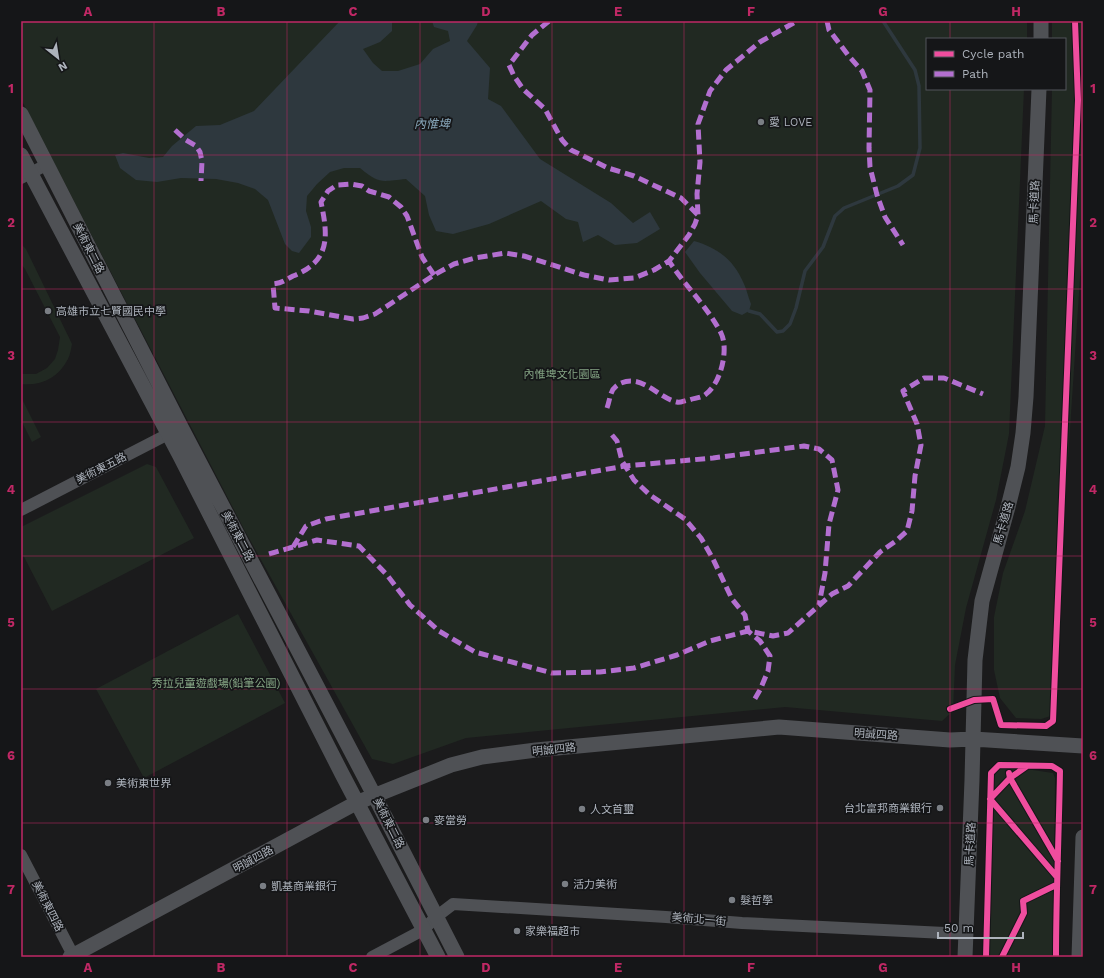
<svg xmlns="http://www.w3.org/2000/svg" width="1104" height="978" font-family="'Work Sans','Noto Sans TC',sans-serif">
  <rect width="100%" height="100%" fill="#1b1b1c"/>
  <path fill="#212922" d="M21 21H1027V39H927V89H1024L1009 434 996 500 966 608 955 665 953 711 942 721 785 707 466 738 393 764 372 759 245 531 21 99Z
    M1052 21H1083V233L1051 716 1041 719 1016 718 1000 698 994 670V617L1003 573 1025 511 1045 426 1052 89H1065V39H1052Z
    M21 244 26 249 72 344C71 349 70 355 68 359 58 378 42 386 21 384V374H36L47 368 55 359 58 350 60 337 25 269 21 264Z
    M21 397 41 437 32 442 21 420Z
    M147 464 156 467 194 538 52 611 21 551V527Z
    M238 614 285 703 144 778 96 689Z
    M1005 766 1053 773 1055 778 1054 957H987L994 772Z"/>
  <path fill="#2e383e" d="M340 21H392V31L380 42 363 49 373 63 382 71H398L420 64 433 49 450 41 448 31 434 27 432 21H478L477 25 467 41 490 68 488 99 501 106 540 159 611 203 633 223 650 212 660 229 637 243 615 245 598 235 583 242 578 222 566 219 541 201 489 224 453 234 436 231 429 215 425 196 406 179C382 181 380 185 360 168H344L330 172 317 184 307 196 306 211 311 227V237L299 253 292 251 285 244 268 200 255 189 238 183 216 179 181 178 157 182 136 180 120 168 115 155 123 153 149 158 163 157 172 146 196 126 220 125 254 111Z
    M694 241C718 248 734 260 744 284 747 290 748 297 751 304L749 311 742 315 732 311 700 273 685 252Z"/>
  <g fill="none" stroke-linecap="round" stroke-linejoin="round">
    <path stroke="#2e383e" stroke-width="3.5" d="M749 311 760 314 777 332 783 331 790 324 796 308 805 271 823 247 835 216 844 208 898 186 913 175 920 148 919 86 915 70 883 21"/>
    <path stroke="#4f5155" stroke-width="12" d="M21 178 46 165
      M21 510 176 430
      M21 855 74 957
      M372 957 423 930 436 917 453 904 666 917 742 923 965 934"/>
    <path stroke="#4f5155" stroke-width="15" d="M1041 39V21
      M21 114 181 427 374 795 457 957
      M21 155 180 456 342 774 438 957
      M70 957 356 803 451 765 482 757 536 750 779 727 950 740 973 739 1083 746
      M965 957 972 780 975 660 982 601 1008 507 1018 467 1023 433 1026 397 1039 89
      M1079 957 1083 837"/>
    <path stroke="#b36fd0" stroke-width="5" stroke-dasharray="10 5" stroke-linecap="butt" d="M549 21 532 35 509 65 514 76 523 89 545 109 562 140 571 150 608 168 634 176 681 198 698 215
      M827 21 829 30 848 55 862 71 870 90 869 148 870 167 877 195 885 217 903 245
      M175 130 186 140 196 146 200 152 202 161 201 181
      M434 275 422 257 407 216 401 207 389 197 369 191 362 186 351 184 337 185 328 191 321 202C328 236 331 261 293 276 285 280 283 283 273 284L275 308 309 311 353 319 363 318 375 314 434 275 454 264 475 258 505 253 524 256 584 275 609 280 634 278 654 270 669 261 689 235 695 224 698 215 697 194 700 162 698 124 710 91 726 70 760 42 797 21
      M607 408C611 397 609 389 621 383 643 374 658 398 677 402 681 403 685 400 689 400 694 398 702 398 706 394 721 383 729 349 721 333 707 306 685 286 669 261
      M612 435 617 441 622 461 634 480 650 495 685 519 701 538 713 559 732 599 745 615 748 631 760 641 770 656 768 671 760 690 753 702
      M293 547 306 526 326 519 625 466 713 458 804 446 819 449 832 460 838 490 829 524 825 573 819 605
      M269 554 317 540 359 546 387 575 410 605 439 631 475 652 552 673 600 672 634 668 677 655 710 641 748 631 773 636 788 633 832 594 848 586 880 552 896 541 907 531 912 511 915 476 921 445 917 424 903 391 924 378H944L983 394"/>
    <g stroke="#151618" stroke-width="8">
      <path id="cycleway" d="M950 709 974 700 993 699 1001 725 1046 726 1053 721 1078 100 1075 21
        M1027 766 1010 778 990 799 1057 877
        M1009 773 1010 778 1058 861
        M986 957 991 773 999 765 1052 766 1060 771C1059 833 1056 895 1056 957
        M1002 957 1024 913 1023 901 1056 885"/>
    </g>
    <use href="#cycleway" stroke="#ef4d9e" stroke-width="6"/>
  </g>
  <path fill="none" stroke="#c02865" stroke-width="1" stroke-opacity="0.55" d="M154 21V957M287 21V957M420 21V957M552 21V957M684 21V957M817 21V957M950 21V39M950 89V957M21 155H1083M21 289H1083M21 422H1083M21 556H1083M21 689H1083M21 823H1083"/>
  <g fill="#7a7e84" stroke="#151618" stroke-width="1.5">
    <circle cx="761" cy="122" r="4"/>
    <circle cx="48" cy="311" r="4"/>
    <circle cx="108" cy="783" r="4"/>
    <circle cx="940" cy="808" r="4"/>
    <circle cx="582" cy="809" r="4"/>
    <circle cx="426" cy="820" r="4"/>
    <circle cx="565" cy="884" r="4"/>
    <circle cx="263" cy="886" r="4"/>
    <circle cx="732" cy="900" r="4"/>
    <circle cx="517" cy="931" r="4"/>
  </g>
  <g text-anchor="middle" stroke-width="3.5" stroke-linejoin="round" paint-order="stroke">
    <g font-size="11" fill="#adb3bc" stroke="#151618" text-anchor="start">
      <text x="769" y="126">愛 LOVE</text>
      <text x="56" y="315">高雄市立七賢國民中學</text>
      <text x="116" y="787">美術東世界</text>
      <text x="932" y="812" text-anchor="end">台北富邦商業銀行</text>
      <text x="590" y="813">人文首璽</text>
      <text x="434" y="824">麥當勞</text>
      <text x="573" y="888">活力美術</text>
      <text x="271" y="890">凱基商業銀行</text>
      <text x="740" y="904">髮哲學</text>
      <text x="525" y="935">家樂福超市</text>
    </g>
    <g font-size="11" fill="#adb3bc" stroke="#151618">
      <text transform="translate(1034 202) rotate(-88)" y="4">馬卡道路</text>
      <text transform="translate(89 248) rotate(63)" y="4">美術東二路</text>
      <text transform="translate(101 468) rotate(-27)" y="4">美術東五路</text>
      <text transform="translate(1003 523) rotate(-74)" y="4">馬卡道路</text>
      <text transform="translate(238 536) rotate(62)" y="4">美術東二路</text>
      <text transform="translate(876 734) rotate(4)" y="4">明誠四路</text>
      <text transform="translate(554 749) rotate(-6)" y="4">明誠四路</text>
      <text transform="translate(389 823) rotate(63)" y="4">美術東二路</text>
      <text transform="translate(970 844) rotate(-87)" y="4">馬卡道路</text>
      <text transform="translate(253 859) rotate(-28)" y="4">明誠四路</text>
      <text transform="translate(48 906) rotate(63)" y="4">美術東四路</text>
      <text transform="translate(699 919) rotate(5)" y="4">美術北一街</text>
    </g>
    <g font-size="11" fill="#86a685" stroke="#151618">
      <text x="562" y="378">內惟埤文化園區</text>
      <text x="216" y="687">秀拉兒童遊戲場(鉛筆公園)</text>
    </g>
    <g font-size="12" font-style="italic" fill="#85a3b6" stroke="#151618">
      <text x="432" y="128">內惟埤</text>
    </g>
  </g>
  <rect width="1104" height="978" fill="none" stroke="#151618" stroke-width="44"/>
  <rect x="926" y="38" width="140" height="52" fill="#151618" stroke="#52555a"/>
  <rect x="934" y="51" width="20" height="6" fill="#ef4d9e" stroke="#52555a"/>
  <text x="962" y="58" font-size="12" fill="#adb3bc">Cycle path</text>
  <rect x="934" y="71" width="20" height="6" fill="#b36fd0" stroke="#52555a"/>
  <text x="962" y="78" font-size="12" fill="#adb3bc">Path</text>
  <g transform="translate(58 58) rotate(150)" stroke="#151618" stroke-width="3" paint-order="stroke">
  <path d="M0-3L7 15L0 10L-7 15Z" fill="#adb3bc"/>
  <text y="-6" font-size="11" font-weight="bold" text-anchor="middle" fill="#adb3bc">N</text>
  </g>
  <path d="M938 932v6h85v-6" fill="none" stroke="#adb3bc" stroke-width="2"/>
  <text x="944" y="932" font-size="12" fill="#adb3bc" stroke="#151618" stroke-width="3" paint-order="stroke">50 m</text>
  <rect x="22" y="22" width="1060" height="934" fill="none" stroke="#c02865" stroke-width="1.5"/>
  <g font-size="13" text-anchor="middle" font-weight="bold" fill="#c02865">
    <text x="88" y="16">A</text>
    <text x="221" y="16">B</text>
    <text x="353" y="16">C</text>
    <text x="486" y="16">D</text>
    <text x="618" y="16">E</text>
    <text x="751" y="16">F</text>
    <text x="883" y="16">G</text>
    <text x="1016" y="16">H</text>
    <text x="11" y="93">1</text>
    <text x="1093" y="93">1</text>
    <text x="11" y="227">2</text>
    <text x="1093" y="227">2</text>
    <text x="11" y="360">3</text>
    <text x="1093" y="360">3</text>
    <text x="11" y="494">4</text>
    <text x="1093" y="494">4</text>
    <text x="11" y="627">5</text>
    <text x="1093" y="627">5</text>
    <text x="11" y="760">6</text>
    <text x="1093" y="760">6</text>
    <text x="11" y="894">7</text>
    <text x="1093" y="894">7</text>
    <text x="88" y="972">A</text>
    <text x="221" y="972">B</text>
    <text x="353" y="972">C</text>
    <text x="486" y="972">D</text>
    <text x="618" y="972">E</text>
    <text x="751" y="972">F</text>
    <text x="883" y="972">G</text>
    <text x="1016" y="972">H</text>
  </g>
</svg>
